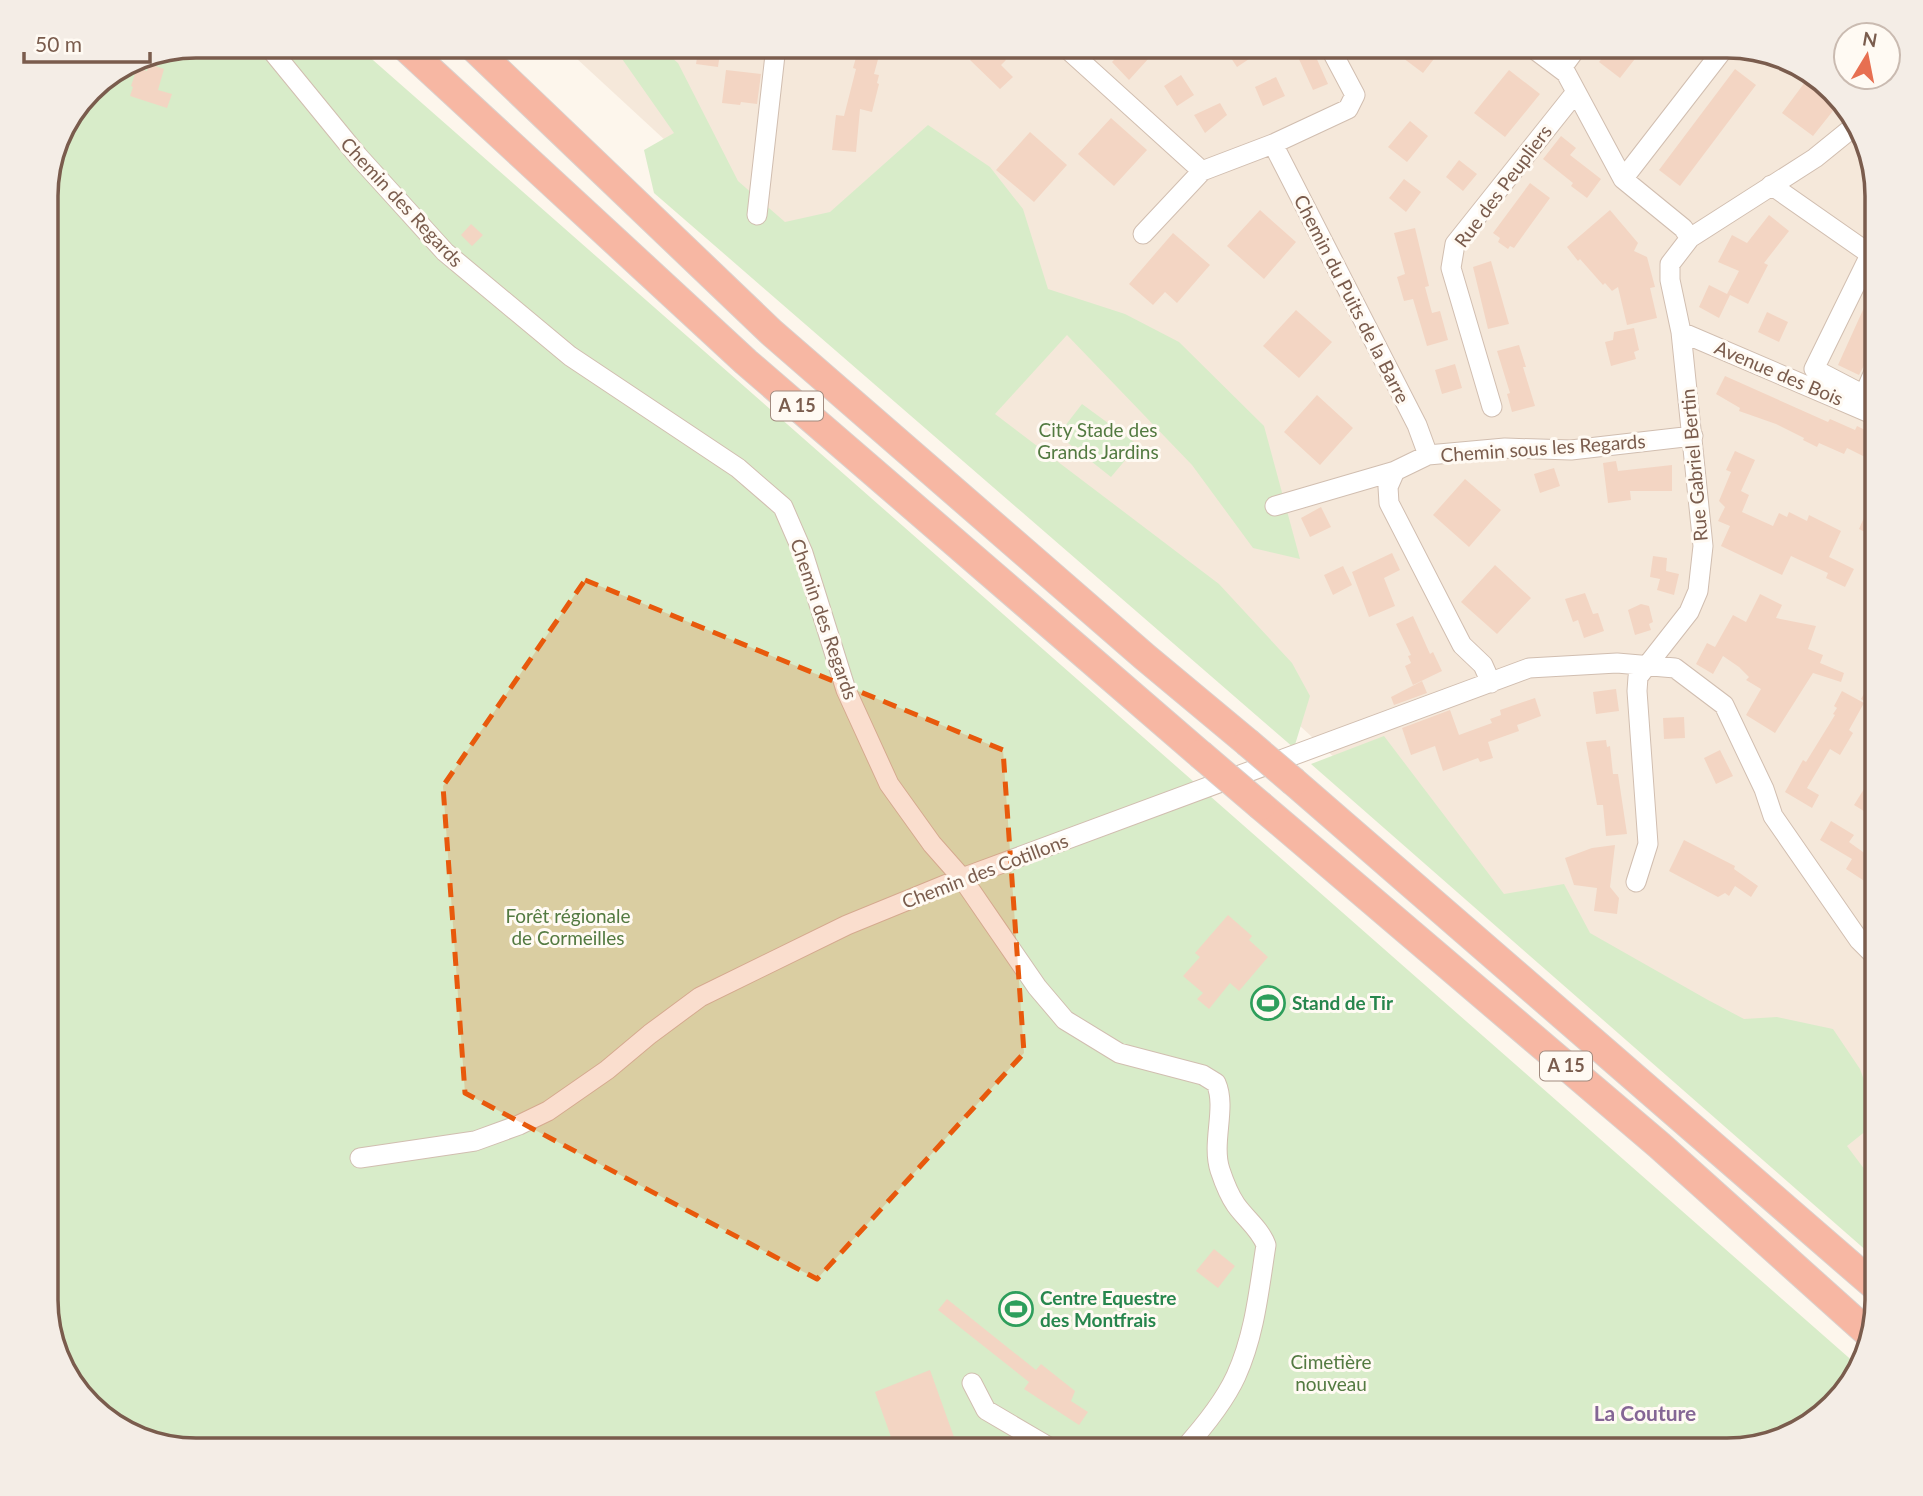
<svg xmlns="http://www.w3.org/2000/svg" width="1923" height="1496" font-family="Lato,sans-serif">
  <rect width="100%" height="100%" fill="#fdf6ec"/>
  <path fill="#f5e8da" d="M563 46H1728L1819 77 1862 129 1877 195V1254L1699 1094Z"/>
  <path fill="#d8ecc9" d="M196 46H357L1856 1364 1846 1392 1793 1435 1727 1450H195L104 1419 61 1367 46 1310V186L61 129 96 83 139 57Z
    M613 46H658L678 63 738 181 785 222 830 212 928 125 990 167 1023 209 1048 289 1125 314 1179 342 1264 426 1300 559 1253 548 1192 465 1067 335 995 414 1219 584 1292 663 1310 696 1294 748 654 193 644 150 674 133Z
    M1082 404 1138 445 1111 477 1058 435Z
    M1384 736 1504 894 1564 884 1590 933 1708 1000 1744 1019 1777 1017 1833 1029 1860 1069 1877 1117V1122L1847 1146 1877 1186V1260L1311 764Z"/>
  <path fill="#f3d5c3" d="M699 46H721L718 67 696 64Z
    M985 46H993L1006 60 1001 65 1013 77 1000 89 970 60Z
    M1127 46H1135L1149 58 1129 80 1112 62Z
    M1223 46H1245L1252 57 1237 67Z
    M1293 46H1311L1328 84 1313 90Z
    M1387 46H1444L1423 73Z
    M1612 46H1645L1620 78 1599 62Z
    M859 47 880 52 874 74 879 75 877 83 879 84 872 112 860 109 856 152 832 150 836 115 844 116 856 69 853 68Z
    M149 64 164 69 158 90 172 94 167 108 130 96 133 87 131 86 137 68 147 71Z
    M1735 69 1756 85 1680 186 1659 170Z
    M726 70 761 74 757 104 741 102 740 105 722 103Z
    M1509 70 1540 94 1505 137 1474 113Z
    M1811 74 1819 77 1840 102 1813 136 1782 113Z
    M1181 75 1194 95 1177 106 1164 86Z
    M1276 77 1285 96 1263 106 1255 87Z
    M1220 103 1227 115 1205 133 1194 115Z
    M1111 118 1147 150 1114 186 1078 154Z
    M1410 121 1428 136 1407 162 1388 147Z
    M1030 132 1067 165 1034 202 996 170Z
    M1561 136 1576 148 1570 155 1601 179 1587 198 1571 186 1573 183 1543 159Z
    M1459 160 1477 174 1463 191 1446 177Z
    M1404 179 1421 192 1406 212 1389 198Z
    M1530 183 1550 198 1514 248 1510 246 1508 249 1498 242 1500 238 1493 233Z
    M1260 210 1296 242 1264 279 1227 246Z
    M1610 210 1638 243 1634 251 1647 257 1655 287 1650 288 1657 318 1627 325 1618 287 1612 291 1605 283 1603 285 1580 259 1578 261 1567 247Z
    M1769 215 1789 231 1764 263 1768 265 1748 304 1730 295 1719 318 1699 307 1709 285 1727 294 1739 271 1718 262 1732 235 1747 243Z
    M471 224 483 235 472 246 461 235Z
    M1415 228 1429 286 1425 287 1432 313 1440 311 1448 340 1427 346 1413 299 1404 301 1397 277 1405 274 1394 233Z
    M1173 233 1210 265 1177 303 1165 292 1153 305 1129 284Z
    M1491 261 1509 324 1488 329 1473 267Z
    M1877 279V341L1859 375 1838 365Z
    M1296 310 1332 342 1299 378 1263 346Z
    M1767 312 1788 322 1779 342 1758 332Z
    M1634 328 1639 350 1634 352 1636 359 1611 366 1605 342 1613 340 1614 332Z
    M1519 345 1526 367H1523L1535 406 1512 412 1507 394 1510 393 1497 351Z
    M1455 364 1462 388 1442 394 1435 370Z
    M1725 376 1828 422 1830 419 1855 430 1857 426 1877 436V452L1873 461 1847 448 1844 454 1819 443 1817 447 1803 440 1804 438 1776 424 1739 411 1740 408 1716 394Z
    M1317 395 1353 428 1320 465 1284 432Z
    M1735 451 1755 460 1741 491 1749 495 1742 512 1773 526 1779 513 1787 517 1789 512 1807 521 1809 515 1841 531 1829 557 1854 569 1845 587 1826 578 1828 573 1791 556 1782 575 1721 546 1730 526 1718 521 1725 507 1719 501 1731 472 1726 470Z
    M1616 461 1618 471 1672 465V491H1630L1631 500 1608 503 1603 463Z
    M1554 468 1560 486 1540 493 1534 474Z
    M1465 479 1501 510 1469 547 1433 515Z
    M1877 488V538L1859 529Z
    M1321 507 1331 527 1310 537 1301 518Z
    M1392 553 1400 570 1384 578 1395 606 1369 617 1352 572Z
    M1653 556 1667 558 1666 571 1679 574 1674 595 1657 590 1660 579 1650 577Z
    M1495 565 1531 598 1497 634 1461 602Z
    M1343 566 1352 585 1333 595 1324 575Z
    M1585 593 1593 614 1598 613 1604 631 1584 638 1578 620 1573 622 1565 599Z
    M1760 594 1782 605 1776 618 1816 626 1808 649 1823 655 1820 663 1844 673 1841 682 1813 673 1775 733 1746 715 1761 689 1746 680 1749 677 1739 667 1723 656 1713 674 1696 664 1707 643 1715 647 1733 615 1746 622Z
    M1641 604 1649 606 1653 622 1649 624 1651 630 1635 635 1628 610Z
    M1413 616 1430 654 1433 652 1442 671 1413 685 1405 666 1411 663 1408 656 1411 655 1396 624Z
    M1877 671V709L1861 699Z
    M1422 681 1427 693 1394 705 1391 697Z
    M1616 689 1619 711 1596 714 1593 692Z
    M1842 691 1864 703 1849 730 1853 733 1840 755 1830 749 1807 788 1819 795 1812 808 1785 792 1803 760 1806 762 1835 715 1833 714 1837 708 1834 706Z
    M1535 698 1541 716 1517 725 1519 731 1488 742 1493 758 1480 762 1478 758 1443 771 1435 746 1411 755 1402 728 1450 710 1459 735 1492 723 1490 719 1501 715 1500 710Z
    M1684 717 1685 738 1664 739 1663 718Z
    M1606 740 1607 747 1610 746 1613 774H1618L1627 834 1606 836 1603 805H1597L1586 742Z
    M1720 750 1733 776 1716 784 1704 758Z
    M1869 781 1877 787V819L1854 805Z
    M1831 821 1854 835 1849 842 1877 862V871L1869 884 1846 869 1852 859 1820 840Z
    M1684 840 1735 866 1734 869 1758 886 1751 897 1735 886 1729 896 1725 893 1718 897 1669 871Z
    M1615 845 1610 887 1619 898 1617 914 1594 911 1597 888 1574 885 1565 858 1592 848Z
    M1228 915 1252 936 1249 940 1268 957 1239 991 1230 983 1209 1009 1197 999 1203 993 1183 976 1200 957 1195 953Z
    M1214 1249 1235 1266 1218 1288 1196 1271Z
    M947 1299 1036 1370 1041 1364 1075 1391 1071 1401 1088 1412 1079 1425 1024 1389 1029 1382 938 1310Z
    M930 1370 959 1451H896L875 1392Z"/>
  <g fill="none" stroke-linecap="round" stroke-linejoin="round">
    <g stroke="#d1beb0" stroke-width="21">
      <path id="minor" d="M268 46 358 156 445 252 570 356 738 468 783 507 803 553 846 690 889 784 932 844 962 878 1037 987 1065 1020 1119 1053 1203 1075 1216 1083C1227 1108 1211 1142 1220 1170 1224 1182 1229 1195 1236 1205 1246 1219 1260 1229 1266 1245 1259 1289 1255 1334 1236 1376 1225 1400 1201 1430 1183 1450
        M1064 46 1202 171 1273 144
        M1329 46 1355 95 1348 109 1273 144 1417 425 1428 455
        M1530 46 1566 73 1623 179 1683 228 1690 238
        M1558 66 1567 61 1578 46
        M1623 179 1726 46
        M1771 185 1877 259
        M757 215 776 46
        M1143 234 1202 171
        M1870 255 1814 369 1864 395 1877 365
        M1681 332 1877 416
        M1492 407 1451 268 1455 244 1576 92
        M1395 471 1388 487 1389 503 1462 645 1483 665 1491 683
        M1275 506 1395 471 1428 455 1505 448 1571 450 1693 436
        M1636 882 1648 844 1637 691 1638 677 1689 612 1698 591 1703 546 1681 332 1670 280V264L1690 238 1815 158 1857 124
        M360 1158 475 1141 519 1125 548 1111 607 1070 650 1034 700 997 847 925 962 878 1529 668 1617 663 1675 668 1724 705 1764 789 1773 816 1859 940 1877 958
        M972 1383 986 1410 1054 1450"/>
    </g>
    <g stroke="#dad1cd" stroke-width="30">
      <path id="highway" d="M404 46 746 362 1200 754
        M472 46 771 332 1145 657 1247 742
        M1294 782 1877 1288
        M1261 806 1659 1145 1867 1332"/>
    </g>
    <use href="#minor" stroke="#fff" stroke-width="19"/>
    <use href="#highway" stroke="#f7b7a3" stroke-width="28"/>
    <g stroke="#dad1cd" stroke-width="30" stroke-linecap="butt">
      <path id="highway-bridge" d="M1247 742 1294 782
        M1200 754 1261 806"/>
    </g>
    <use href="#highway-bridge" stroke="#f7b7a3" stroke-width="28"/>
  </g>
  <path fill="#e8590c" fill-opacity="0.2" stroke="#e8590c" stroke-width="5" stroke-dasharray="14 9" stroke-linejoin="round" d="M585 580 1003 750 1024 1053 817 1279 465 1093 443 786Z"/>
  <defs>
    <g id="stadium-ring" transform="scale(1.75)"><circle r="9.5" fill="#fffaf3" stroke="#2e9e5b" stroke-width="1.5"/><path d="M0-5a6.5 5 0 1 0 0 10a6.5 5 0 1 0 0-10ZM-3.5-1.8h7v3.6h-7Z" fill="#2e9e5b"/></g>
  </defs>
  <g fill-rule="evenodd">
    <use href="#stadium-ring" x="1268" y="1003"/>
    <use href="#stadium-ring" x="1016" y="1309"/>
  </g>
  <g text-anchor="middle" stroke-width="6" stroke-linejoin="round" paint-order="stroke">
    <g fill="#fffaf3" stroke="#a28b7f" stroke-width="2">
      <rect x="771" y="391.5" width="52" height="29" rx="5"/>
      <rect x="1540" y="1051.5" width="52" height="29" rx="5"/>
    </g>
    <g font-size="18" font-weight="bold" fill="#7a5c4d">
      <text x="797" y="412">A 15</text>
      <text x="1566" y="1072">A 15</text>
    </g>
    <g font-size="19" fill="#7a5c4d" stroke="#fffaf3">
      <text transform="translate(1503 186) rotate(-53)" y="7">Rue des Peupliers</text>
      <text transform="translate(402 202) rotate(47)" y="7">Chemin des Regards</text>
      <text transform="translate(1352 299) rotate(63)" y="7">Chemin du Puits de la Barre</text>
      <text transform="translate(1779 373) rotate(23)" y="7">Avenue des Bois</text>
      <text transform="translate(1543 448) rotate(-4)" y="7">Chemin sous les Regards</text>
      <text transform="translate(1694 465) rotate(-95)" y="7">Rue Gabriel Bertin</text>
      <text transform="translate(824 619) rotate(71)" y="7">Chemin des Regards</text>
      <text transform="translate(985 871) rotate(-21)" y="7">Chemin des Cotillons</text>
    </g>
    <g font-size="19" fill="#537a41" stroke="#fffaf3">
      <text x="1098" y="437">City Stade des<tspan x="1098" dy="22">Grands Jardins</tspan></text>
      <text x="568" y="923">Forêt régionale<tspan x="568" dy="22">de Cormeilles</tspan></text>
      <text x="1331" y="1369">Cimetière<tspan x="1331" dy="22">nouveau</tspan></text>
    </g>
    <g font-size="19" font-weight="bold" fill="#27864d" stroke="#fffaf3" text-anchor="start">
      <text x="1292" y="1010">Stand de Tir</text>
      <text x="1040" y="1305">Centre Equestre<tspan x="1040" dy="22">des Montfrais</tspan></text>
    </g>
    <g font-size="21" font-weight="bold" fill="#846695" stroke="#fffaf3">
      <text x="1645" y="1421">La Couture</text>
    </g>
  </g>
  <path d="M0 0H1923V1496H0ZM196 58H1727A138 138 0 0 1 1865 196V1300A138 138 0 0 1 1727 1438H196A138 138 0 0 1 58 1300V196A138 138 0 0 1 196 58Z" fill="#f4ede6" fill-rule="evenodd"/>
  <path fill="none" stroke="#7a5c4d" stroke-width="3.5" d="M196 58H1727A138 138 0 0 1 1865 196V1300A138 138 0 0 1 1727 1438H196A138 138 0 0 1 58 1300V196A138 138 0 0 1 196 58Z"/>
  <g transform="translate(1867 56) rotate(10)"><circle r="33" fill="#fffaf3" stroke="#cabbb1" stroke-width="2"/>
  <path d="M0-5L12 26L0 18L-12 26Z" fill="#e76f51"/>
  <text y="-10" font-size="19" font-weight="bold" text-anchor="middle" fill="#7a5c4d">N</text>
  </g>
  <path d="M24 52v10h126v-10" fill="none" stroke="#7a5c4d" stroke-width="3.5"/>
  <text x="35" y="52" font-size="21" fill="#7a5c4d" stroke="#fffaf3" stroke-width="5" paint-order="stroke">50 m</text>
</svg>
